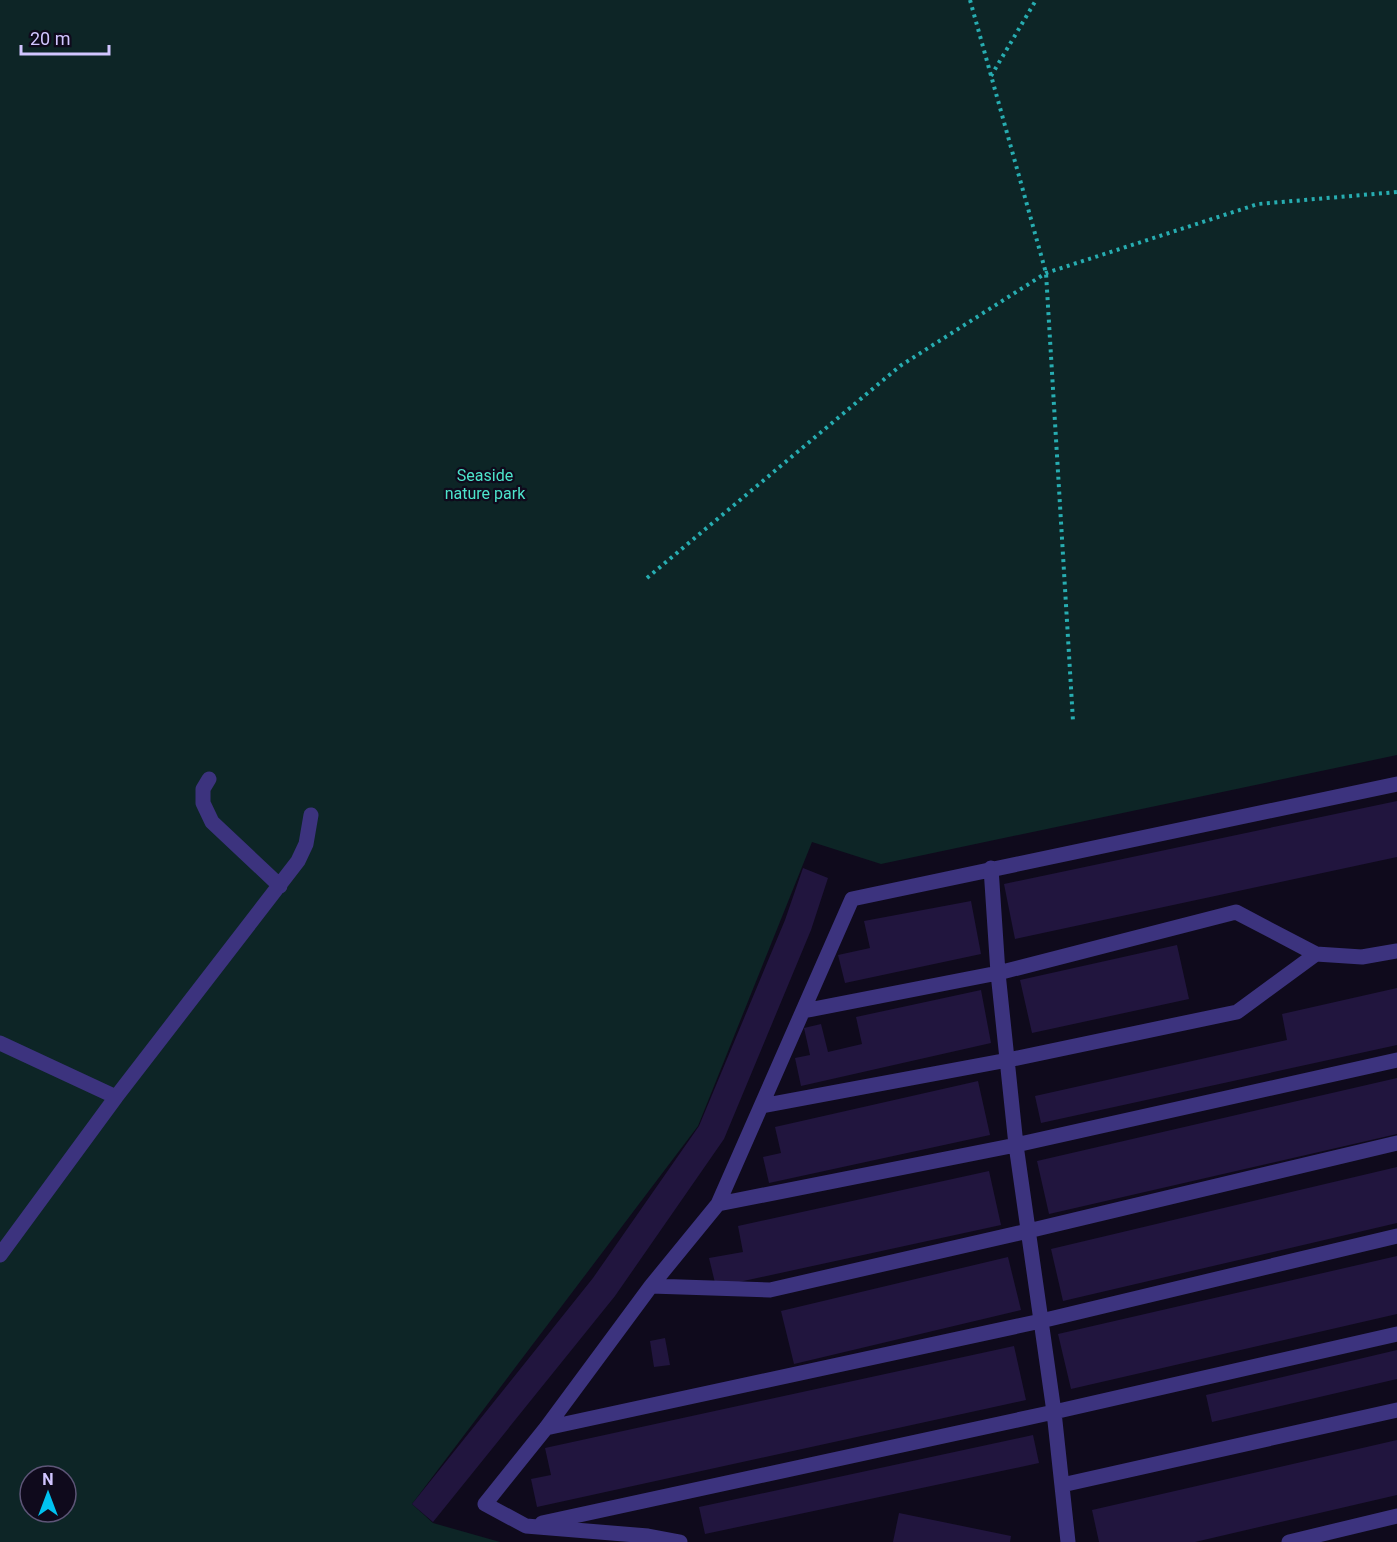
<svg xmlns="http://www.w3.org/2000/svg" width="1397" height="1542" font-family="Roboto,sans-serif">
  <rect width="100%" height="100%" fill="#0f0a1c"/>
  <path fill="#0d2526" fill-rule="evenodd" d="M0 0H1397V755L881 864 812 842 698 1126 412 1504 433 1523 500 1542H0ZM30 1476H66V1512H30Z"/>
  <path fill="#21153e" d="M1397 801V857L1015 939 1004 884Z
    M803 868 828 878 811 930 724 1139 615 1296 433 1522 412 1504 593 1278 699 1126 785 920Z
    M971 901 981 954 845 983 838 955 870 948 864 921Z
    M1177 945 1189 999 1032 1033 1020 980Z
    M1397 988V1045L1041 1123 1035 1096 1287 1040 1282 1014Z
    M981 990 991 1043 801 1086 795 1058 810 1055 804 1028 821 1024 828 1052 862 1044 856 1017Z
    M1397 1078V1134L1049 1214 1037 1161Z
    M978 1081 990 1135 769 1183 763 1157 781 1153 775 1127Z
    M1397 1167V1223L1063 1301 1051 1249Z
    M989 1171 1001 1225 716 1287 709 1258 743 1252 738 1226Z
    M1397 1256V1314L1071 1389 1058 1334Z
    M1008 1257 1021 1310 794 1364 781 1311Z
    M665 1338 670 1365 654 1367 650 1341Z
    M1014 1346 1026 1400 537 1507 531 1479 551 1475 545 1448Z
    M1397 1350V1379L1212 1422 1206 1395Z
    M1033 1435 1039 1463 705 1534 699 1507Z
    M1397 1440V1495L1195 1542H1099L1092 1510Z
    M899 1513 1011 1536 1010 1542H893Z"/>
  <g fill="none" stroke-linecap="round" stroke-linejoin="round">
    <path stroke="#27adb1" stroke-width="4" stroke-dasharray="3 4.5" stroke-linecap="butt" d="M970 0 1046 273 1073 721
      M991 76 1036 0
      M647 578 900 366 1046 273 1258 204 1397 192"/>
    <path stroke="#3c337e" stroke-width="15" d="M209 779 203 789V803L212 822 280 886
      M991 868 998 973 1016 1145 1054 1412 1068 1542
      M803 1011 998 973 1236 912 1316 954 1362 957 1397 951
      M0 1043 116 1097
      M762 1106 1008 1060 1237 1012 1316 954
      M718 1204 1016 1145 1397 1060
      M0 1255 116 1097 298 861 306 844 311 815
      M651 1286 770 1290 1028 1231 1397 1143
      M546 1428 1041 1321 1397 1236
      M1062 1485 1397 1410
      M542 1523 1054 1412 1397 1334
      M680 1542 648 1536 526 1526 485 1504 546 1428 651 1286 718 1204 852 899 1397 784
      M1289 1542 1397 1516"/>
  </g>
  <g text-anchor="middle" stroke-width="4.5" stroke-linejoin="round" paint-order="stroke">
    <g font-size="16" fill="#4de3cb" stroke="#0f0a1c">
      <text x="485" y="481">Seaside<tspan x="485" dy="18">nature park</tspan></text>
    </g>
  </g>
  <g transform="translate(48 1494)"><circle r="28" fill="#0f0a1c" stroke="#5d5577" stroke-width="1.5"/>
  <path d="M0-4.5L10 22L0 15L-10 22Z" fill="#00c2f0"/>
  <text y="-9" font-size="16" font-weight="bold" text-anchor="middle" fill="#d1c5ff">N</text>
  </g>
  <path d="M21 45v9h88v-9" fill="none" stroke="#d1c5ff" stroke-width="3"/>
  <text x="30" y="45" font-size="18" fill="#d1c5ff" stroke="#0f0a1c" stroke-width="4.5" paint-order="stroke">20 m</text>
</svg>
